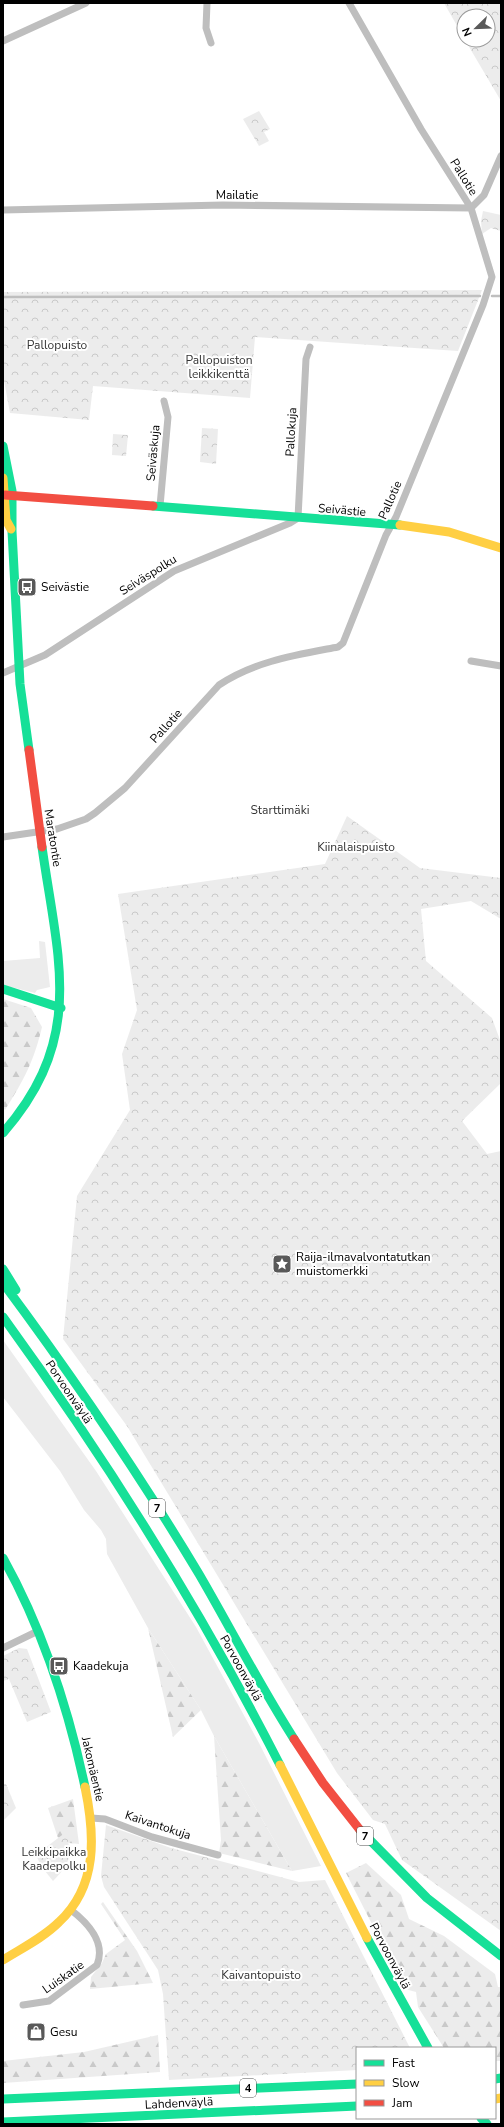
<svg xmlns="http://www.w3.org/2000/svg" width="504" height="2127" font-family="'Nunito Sans',sans-serif">
  <defs>
    <pattern id="forest-firs" width="22" height="20" patternUnits="userSpaceOnUse"><rect width="22" height="20" fill="#ececec"/><path d="M5 1l3.5 6h-7zM16 11l3.5 6h-7z" fill="#c9c9c9"/></pattern>
    <pattern id="park-crowns" width="20" height="18" patternUnits="userSpaceOnUse"><rect width="20" height="18" fill="#ececec"/><path d="M2 6a3 3 0 1 1 6 0M12 15a3 3 0 1 1 6 0" fill="none" stroke="#c9c9c9"/></pattern>
  </defs>
  <rect width="100%" height="100%" fill="#fff"/>
  <path fill="#ececec" d="M39 941 45 942 50 987 37 990 35 993 3 985V961L40 958Z
    M3 1340 96 1471 196 1627 259 1743 321 1866 292 1871 214 1736 201 1710 148 1628 107 1554 106 1539 101 1530 84 1510 60 1471 3 1397Z"/>
  <path fill="url(#forest-firs)" d="M3 999 31 1008 42 1027C34 1061 24 1080 5 1110L3 1108Z
    M148 1628 201 1710 173 1737Z
    M214 1736 292 1871 219 1853 221 1840Z
    M73 1799 79 1844 69 1843 58 1838 48 1808Z
    M366 1863 401 1895 409 1919 444 1936 495 1974 498 1987H501V2061H495V2048H444L418 2007 416 1992 405 1989 346 1873Z
    M103 1902 137 1951 153 1983 90 1989 91 1977 102 1963 106 1954 125 1940 101 1904Z
    M158 2035 160 2072 3 2083V2061L84 2052Z"/>
  <path fill="url(#park-crowns)" d="M444 3H501V101L465 40H488V16H464V38Z
    M259 111 270 129 264 132 269 141 259 146 243 119Z
    M483 211 501 215V231L491 228 482 234 481 221Z
    M482 290 458 351 255 337 250 398 93 386 89 420 10 413 3 375V292Z
    M202 428 218 429 216 464 200 462Z
    M113 434 128 435 126 456 112 455Z
    M347 816 420 868 501 878V919L471 901 421 909 426 961 492 1018 501 1043V1083L462 1121 487 1154 501 1151V1931L402 1860 385 1824 373 1820 337 1773 127 1426 63 1339 77 1196 130 1110 122 1054 137 1010 118 894 325 864Z
    M19 1648 27 1649 51 1712 27 1722 9 1679 3 1681V1656Z
    M3 1784H6L16 1808 3 1821Z
    M106 1825 171 1848 299 1882 325 1880 410 2048H357V2070L169 2080 163 1994 158 1970 104 1887 101 1876Z
    M66 1832C72 1856 71 1863 53 1881L41 1866 36 1855Z"/>
  <g fill="none" stroke-linecap="round" stroke-linejoin="round">
    <path stroke="#bfbfbf" stroke-width="2.5" d="M492 296H501
      M3 297 480 296"/>
    <path stroke="#bebebe" stroke-width="7" d="M207 3 206 28 211 43
      M3 41 86 3
      M3 210 223 205 471 208 484 195 501 156
      M160 506 168 417 164 401
      M471 661 501 666
      M3 673 45 655 174 571 290 523 298 518 306 359 310 347
      M3 837 57 829 86 819 95 813 125 788 219 685C255 661 296 655 338 647L343 643 386 535 396 517 483 305 492 277 471 208 421 129 349 3
      M3 1648 38 1631
      M91 1818 105 1819 152 1837 218 1855
      M23 2005 49 2001 97 1965C106 1943 88 1923 71 1910"/>
    <path stroke="#16e098" stroke-width="9" d="M3 446 12 491V531L20 684 29 750
      M153 506 400 525
      M3 989 61 1008
      M3 1133C86 1038 58 960 42 847
      M3 1269 16 1290
      M3 1283C73 1377 139 1474 199 1574 231 1629 260 1686 294 1739
      M3 1317C106 1459 200 1608 280 1765
      M3 1558C43 1630 68 1707 85 1787
      M360 1830 427 1898 501 1956
      M367 1938 428 2048
      M495 2079 501 2078
      M3 2099 357 2084
      M481 2118 487 2124
      M3 2122 357 2106"/>
    <path stroke="#ffcf43" stroke-width="9" d="M3 478 6 520 11 529
      M400 525 449 532 501 548
      M280 1765 367 1938
      M3 1960C22 1948 43 1938 59 1922 98 1886 95 1835 85 1787
      M495 2099 501 2098"/>
    <path stroke="#f24e42" stroke-width="9" d="M5 495 153 506
      M29 750 42 847
      M294 1739 323 1783 360 1830"/>
  </g>
  <defs>
    <g id="bus-square" transform="scale(1)"><rect x="-9" y="-9" width="18" height="18" rx="4" fill="#595959" stroke="#fff"/><path d="M-5-6H5V4H4V6H2V4H-2V6H-4V4H-5ZM-3.5-4V0h7V-4ZM-3.5 1.2v1.5H-2V1.2ZM2 1.2v1.5H3.5V1.2Z" fill="#fff"/></g>
    <g id="sight-square" transform="scale(1)"><rect x="-9" y="-9" width="18" height="18" rx="4" fill="#595959" stroke="#fff"/><path d="M0-6L1.8-2.2L6-1.7L2.9 1.2L3.7 5.4L0 3.3L-3.7 5.4L-2.9 1.2L-6-1.7L-1.8-2.2Z" fill="#fff"/></g>
    <g id="shop-square" transform="scale(1)"><rect x="-9" y="-9" width="18" height="18" rx="4" fill="#595959" stroke="#fff"/><path d="M-5-2.5h2.3a2.7 3.5 0 0 1 5.4 0H5L5.5 6h-11ZM-1.5-2.5h3a1.5 2.3 0 0 0-3 0Z" fill="#fff"/></g>
  </defs>
  <g fill-rule="evenodd">
    <use href="#bus-square" x="27" y="587"/>
    <use href="#sight-square" x="282" y="1264"/>
    <use href="#bus-square" x="59" y="1666"/>
    <use href="#shop-square" x="36" y="2032"/>
  </g>
  <g text-anchor="middle" stroke-width="4" stroke-linejoin="round" paint-order="stroke">
    <g fill="#fff" stroke="#4c4c4c" stroke-width="1">
      <rect x="149" y="1499" width="16" height="18" rx="3"/>
      <rect x="357" y="1827" width="16" height="18" rx="3"/>
      <rect x="240" y="2079" width="16" height="18" rx="3"/>
    </g>
    <g font-size="11" font-weight="bold" fill="#000">
      <text x="157" y="1512">7</text>
      <text x="365" y="1840">7</text>
      <text x="248" y="2092">4</text>
    </g>
    <g font-size="12" fill="#000" stroke="#fff">
      <text transform="translate(464 177) rotate(58)" y="4">Pallotie</text>
      <text x="237" y="199">Mailatie</text>
      <text transform="translate(291 432) rotate(-87)" y="4">Pallokuja</text>
      <text transform="translate(153 453) rotate(-85)" y="4">Seiväskuja</text>
      <text transform="translate(390 500) rotate(-66)" y="4">Pallotie</text>
      <text transform="translate(342 510) rotate(5)" y="4">Seivästie</text>
      <text transform="translate(148 575) rotate(-32)" y="4">Seiväspolku</text>
      <text transform="translate(166 726) rotate(-48)" y="4">Pallotie</text>
      <text transform="translate(53 838) rotate(81)" y="4">Maratontie</text>
      <text transform="translate(69 1392) rotate(56)" y="4">Porvoonväylä</text>
      <text transform="translate(241 1668) rotate(61)" y="4">Porvoonväylä</text>
      <text transform="translate(93 1769) rotate(77)" y="4">Jakomäentie</text>
      <text transform="translate(158 1825) rotate(18)" y="4">Kaivantokuja</text>
      <text transform="translate(390 1956) rotate(62)" y="4">Porvoonväylä</text>
      <text transform="translate(63 1977) rotate(-35)" y="4">Luiskatie</text>
      <text transform="translate(179 2103) rotate(-3)" y="4">Lahdenväylä</text>
    </g>
    <g font-size="12" fill="#333" stroke="#fff">
      <text x="57" y="349">Pallopuisto</text>
      <text x="219" y="364">Pallopuiston<tspan x="219" dy="14">leikkikenttä</tspan></text>
      <text x="280" y="814">Starttimäki</text>
      <text x="356" y="851">Kiinalaispuisto</text>
      <text x="54" y="1856">Leikkipaikka<tspan x="54" dy="14">Kaadepolku</tspan></text>
      <text x="261" y="1979">Kaivantopuisto</text>
    </g>
    <g font-size="12" fill="#000" stroke="#fff" text-anchor="start">
      <text x="41" y="591">Seivästie</text>
      <text x="296" y="1261">Raija-ilmavalvontatutkan<tspan x="296" dy="14">muistomerkki</tspan></text>
      <text x="73" y="1670">Kaadekuja</text>
      <text x="50" y="2036">Gesu</text>
    </g>
  </g>
  <rect width="504" height="2127" fill="none" stroke="#000000" stroke-width="8"/>
  <rect x="356" y="2047" width="140" height="72" fill="#ffffff" stroke="#999999"/>
  <rect x="364" y="2060" width="20" height="6" fill="#16e098" stroke="#999999"/>
  <text x="392" y="2067" font-size="12" fill="#000000">Fast</text>
  <rect x="364" y="2080" width="20" height="6" fill="#ffcf43" stroke="#999999"/>
  <text x="392" y="2087" font-size="12" fill="#000000">Slow</text>
  <rect x="364" y="2100" width="20" height="6" fill="#f24e42" stroke="#999999"/>
  <text x="392" y="2107" font-size="12" fill="#000000">Jam</text>
  <g transform="translate(476 28) rotate(247)"><circle r="19" fill="#ffffff" stroke="#999999"/>
  <path d="M0-3L7 15L0 10L-7 15Z" fill="#595959"/>
  <text y="-6" font-size="11" font-weight="bold" text-anchor="middle" fill="#000000">N</text>
  </g>
</svg>
